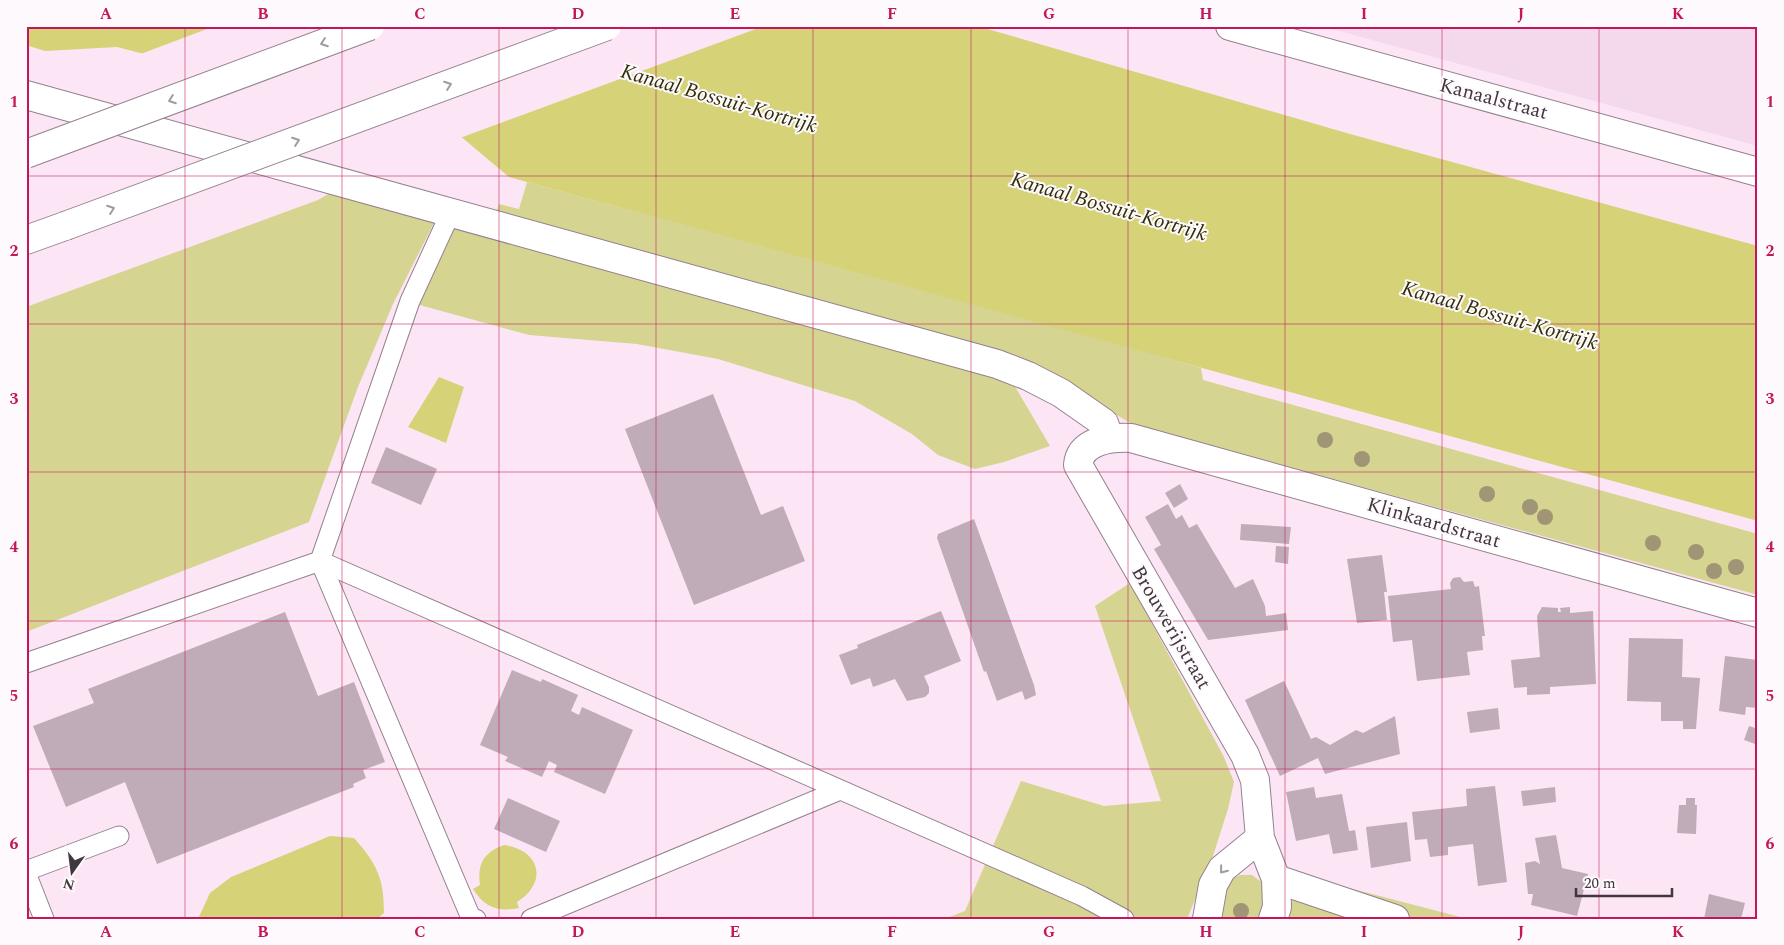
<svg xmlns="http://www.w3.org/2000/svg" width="1784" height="945" font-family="Spectral,serif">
  <rect width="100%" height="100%" fill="#fce6f5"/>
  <path fill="#f4d8eb" d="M1321 26H1758V146Z"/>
  <path fill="#d5d491" d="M527 182 1139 350 1201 368 1203 380 1758 534V595L1132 424 1086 397 495 216 499 204 519 209Z
    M342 186 436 219 393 304 358 387 309 522 26 632V307L318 200Z
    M455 227 1010 378 1050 446 1004 462 975 469 938 455 912 434 855 401 718 359 637 344 529 335 416 304Z
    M1130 583 1224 757 1234 782 1228 809 1212 859 1187 919H944L965 911 1021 781 1104 806 1161 801 1095 606Z
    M1240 875H1252L1264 884 1263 919H1215L1227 882Z
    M1299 875 1468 919H1287Z"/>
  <path fill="#d5d278" d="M26 26H977L1350 134 1758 246V521L509 177 459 135 117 47 45 51 26 45Z
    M439 377 464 387 446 443 408 427Z
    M330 836 354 838C377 864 384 878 384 913L377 919H198L210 893 231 877Z
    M504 845C541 850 548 883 517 902L519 908C498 912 485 908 473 889L480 885C477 864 484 852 504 845Z"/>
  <path fill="#fce6f5" d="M215 26H764L460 138 138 55Z"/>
  <path fill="#c0abb9" d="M713 394 761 515 783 506 805 561 694 605 625 429Z
    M386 447 437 469 421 505 371 483Z
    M1180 484 1188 499 1174 508 1165 493Z
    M1168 504 1176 519 1182 515 1189 528 1197 524 1235 588 1253 579 1265 606 1266 616 1286 613 1288 630 1208 640 1154 549 1161 545 1145 517Z
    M974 519 1034 685 1036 695 1025 700 1022 691 997 701 986 671 984 672 937 538 938 534Z
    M1241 524 1291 527 1289 544 1240 540Z
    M1276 546 1289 547 1288 564 1275 562Z
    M1382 555 1387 592H1384L1387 620 1357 623 1347 559Z
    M1460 577 1464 582 1473 581 1475 587 1479 586 1485 636H1482L1483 650 1467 652 1470 675 1417 681 1412 640 1393 642 1388 596 1451 589 1450 583 1453 578Z
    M1542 607 1558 608V612H1561L1560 608 1570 607V613L1593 611 1596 684 1550 687V694L1527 695V687L1514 688 1511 660 1540 657 1537 616Z
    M941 611 961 661 924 676 929 687V693L925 697 907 701 895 679 873 687 870 678 851 685 839 655 858 648 857 645Z
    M285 612 318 696 354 682 385 762 363 770 366 778 353 784 354 787 157 864 125 782 66 807 33 726 94 703 88 689Z
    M1629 638 1683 639 1682 677 1700 678 1696 729H1683V721H1661V702L1627 701Z
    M1725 656 1758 660V708L1746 707 1745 715 1719 711Z
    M512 670 541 682 542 679 578 695 571 711 579 715 582 707 633 730 605 794 554 772 557 765 549 761 542 777 505 761 508 757 480 745Z
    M1284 681 1311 739 1316 737 1330 745 1356 730 1363 733 1395 716 1400 754 1325 774 1318 758 1280 776 1245 700Z
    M1498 708 1500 729 1470 733 1467 712Z
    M1749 726 1758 729V745L1744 740Z
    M1495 786 1507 882 1478 886 1473 844 1448 847V855L1430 857 1427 839 1415 840 1412 812 1467 806 1466 789Z
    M1314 787 1316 798 1342 794 1349 831 1355 830 1358 850 1333 854 1329 834 1296 841 1286 792Z
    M1555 787 1556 802 1523 806 1521 791Z
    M508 798 560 821 546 852 494 829Z
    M1686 798H1695V805H1697L1696 834 1677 833 1679 805H1686Z
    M1407 822 1411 861 1371 868 1366 827Z
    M1556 835 1562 868 1588 874 1577 916 1531 905 1533 894H1528L1525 863 1535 861 1540 864 1535 838Z
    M1709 894 1745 903 1741 919H1704Z"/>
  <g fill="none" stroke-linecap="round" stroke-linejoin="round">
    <g stroke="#94808e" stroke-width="21">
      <path id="service" d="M450 214 410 301 320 561 471 918 476 919
        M26 663 320 561 1082 896 1124 919
        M26 871 119 836
        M26 873 44 919
        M531 919 840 790"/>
    </g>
    <g stroke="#94808e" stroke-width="30">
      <path id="minor" d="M26 95 997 364 1028 376 1061 393 1104 423 1109 438
        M1276 879 1395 919
        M1207 919 1213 885 1222 869 1260 838
        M1273 919 1277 907 1276 879 1260 838 1255 780 1245 755 1078 465C1080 441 1110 437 1131 438L1758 613"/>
    </g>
    <g stroke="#94808e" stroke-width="30">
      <path id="tertiary" d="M1230 26 1758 172"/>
    </g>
    <g stroke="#94808e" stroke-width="30">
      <path id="motorway" d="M26 240 65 226"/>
    </g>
    <use href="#service" stroke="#fff" stroke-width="19"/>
    <use href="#minor" stroke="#fff" stroke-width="28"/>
    <use href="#tertiary" stroke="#fff" stroke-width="28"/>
    <use href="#motorway" stroke="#fff" stroke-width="28"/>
    <g stroke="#94808e" stroke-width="30" stroke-linecap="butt">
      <path id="motorway-bridge" d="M26 154 370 26
        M65 226 607 26"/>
    </g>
    <use href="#motorway-bridge" stroke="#fff" stroke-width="28"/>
  </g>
  <g fill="#a09574">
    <circle cx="1325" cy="440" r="8"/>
    <circle cx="1362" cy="459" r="8"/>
    <circle cx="1487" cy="494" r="8"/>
    <circle cx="1530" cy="507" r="8"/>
    <circle cx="1545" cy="517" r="8"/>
    <circle cx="1653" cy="543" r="8"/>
    <circle cx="1696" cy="552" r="8"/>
    <circle cx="1736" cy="567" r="8"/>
    <circle cx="1714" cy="571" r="8"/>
    <circle cx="1241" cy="911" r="8"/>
  </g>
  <defs><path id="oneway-chevron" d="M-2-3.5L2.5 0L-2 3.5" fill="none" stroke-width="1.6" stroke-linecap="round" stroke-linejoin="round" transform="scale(1.25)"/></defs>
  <g stroke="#a09c9e">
    <use href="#oneway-chevron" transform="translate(324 43) rotate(160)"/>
    <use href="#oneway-chevron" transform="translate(448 85) rotate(-20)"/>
    <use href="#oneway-chevron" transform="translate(172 100) rotate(160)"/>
    <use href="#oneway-chevron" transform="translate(296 141) rotate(-20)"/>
    <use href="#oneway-chevron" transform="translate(111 209) rotate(-20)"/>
    <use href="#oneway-chevron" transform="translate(1223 870) rotate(129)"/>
  </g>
  <path fill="none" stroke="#c2185b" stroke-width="1" stroke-opacity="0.55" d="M185 26V919M342 26V919M499 26V919M656 26V919M813 26V919M971 26V919M1128 26V919M1285 26V919M1442 26V919M1599 26V919M26 176H1758M26 324H1758M26 472H1758M26 621H1758M26 769H1758"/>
  <g text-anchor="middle" stroke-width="4" stroke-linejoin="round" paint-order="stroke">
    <g font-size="20" fill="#40383e" stroke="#fef9fc">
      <text transform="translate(1494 98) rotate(15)" y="7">Kanaalstraat</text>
      <text transform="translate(1434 522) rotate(16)" y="7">Klinkaardstraat</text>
      <text transform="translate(1172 627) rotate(60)" y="7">Brouwerijstraat</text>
    </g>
    <g font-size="21" font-style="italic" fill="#302f07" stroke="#fef9fc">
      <text transform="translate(719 98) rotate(16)" y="7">Kanaal Bossuit-Kortrijk</text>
      <text transform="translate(1109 206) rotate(16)" y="7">Kanaal Bossuit-Kortrijk</text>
      <text transform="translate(1500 315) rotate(16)" y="7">Kanaal Bossuit-Kortrijk</text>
    </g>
  </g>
  <rect width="1784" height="945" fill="none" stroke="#fef9fc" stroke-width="55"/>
  <g transform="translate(72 872) rotate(194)" stroke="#fef9fc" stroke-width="4" paint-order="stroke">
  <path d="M0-4L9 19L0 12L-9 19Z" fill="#40383e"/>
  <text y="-8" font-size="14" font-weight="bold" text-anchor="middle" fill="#40383e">N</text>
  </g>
  <path d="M1576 888v8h96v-8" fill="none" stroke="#40383e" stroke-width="2.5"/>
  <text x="1584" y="888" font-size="15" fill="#40383e" stroke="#fef9fc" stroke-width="4" paint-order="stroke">20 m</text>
  <rect x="28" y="28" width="1728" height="890" fill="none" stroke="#c2185b" stroke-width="2"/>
  <g font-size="16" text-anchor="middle" font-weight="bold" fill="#c2185b">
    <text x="106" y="19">A</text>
    <text x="263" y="19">B</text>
    <text x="420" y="19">C</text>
    <text x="578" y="19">D</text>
    <text x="735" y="19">E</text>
    <text x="892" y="19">F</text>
    <text x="1049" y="19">G</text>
    <text x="1206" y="19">H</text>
    <text x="1364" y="19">I</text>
    <text x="1521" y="19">J</text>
    <text x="1678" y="19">K</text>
    <text x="14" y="107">1</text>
    <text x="1770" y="107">1</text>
    <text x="14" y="256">2</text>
    <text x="1770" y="256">2</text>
    <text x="14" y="404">3</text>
    <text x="1770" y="404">3</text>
    <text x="14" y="552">4</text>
    <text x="1770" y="552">4</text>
    <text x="14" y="701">5</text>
    <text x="1770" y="701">5</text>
    <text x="14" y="849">6</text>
    <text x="1770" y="849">6</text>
    <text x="106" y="937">A</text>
    <text x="263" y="937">B</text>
    <text x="420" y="937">C</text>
    <text x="578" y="937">D</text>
    <text x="735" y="937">E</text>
    <text x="892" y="937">F</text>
    <text x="1049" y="937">G</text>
    <text x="1206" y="937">H</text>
    <text x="1364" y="937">I</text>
    <text x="1521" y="937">J</text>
    <text x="1678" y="937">K</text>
  </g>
</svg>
